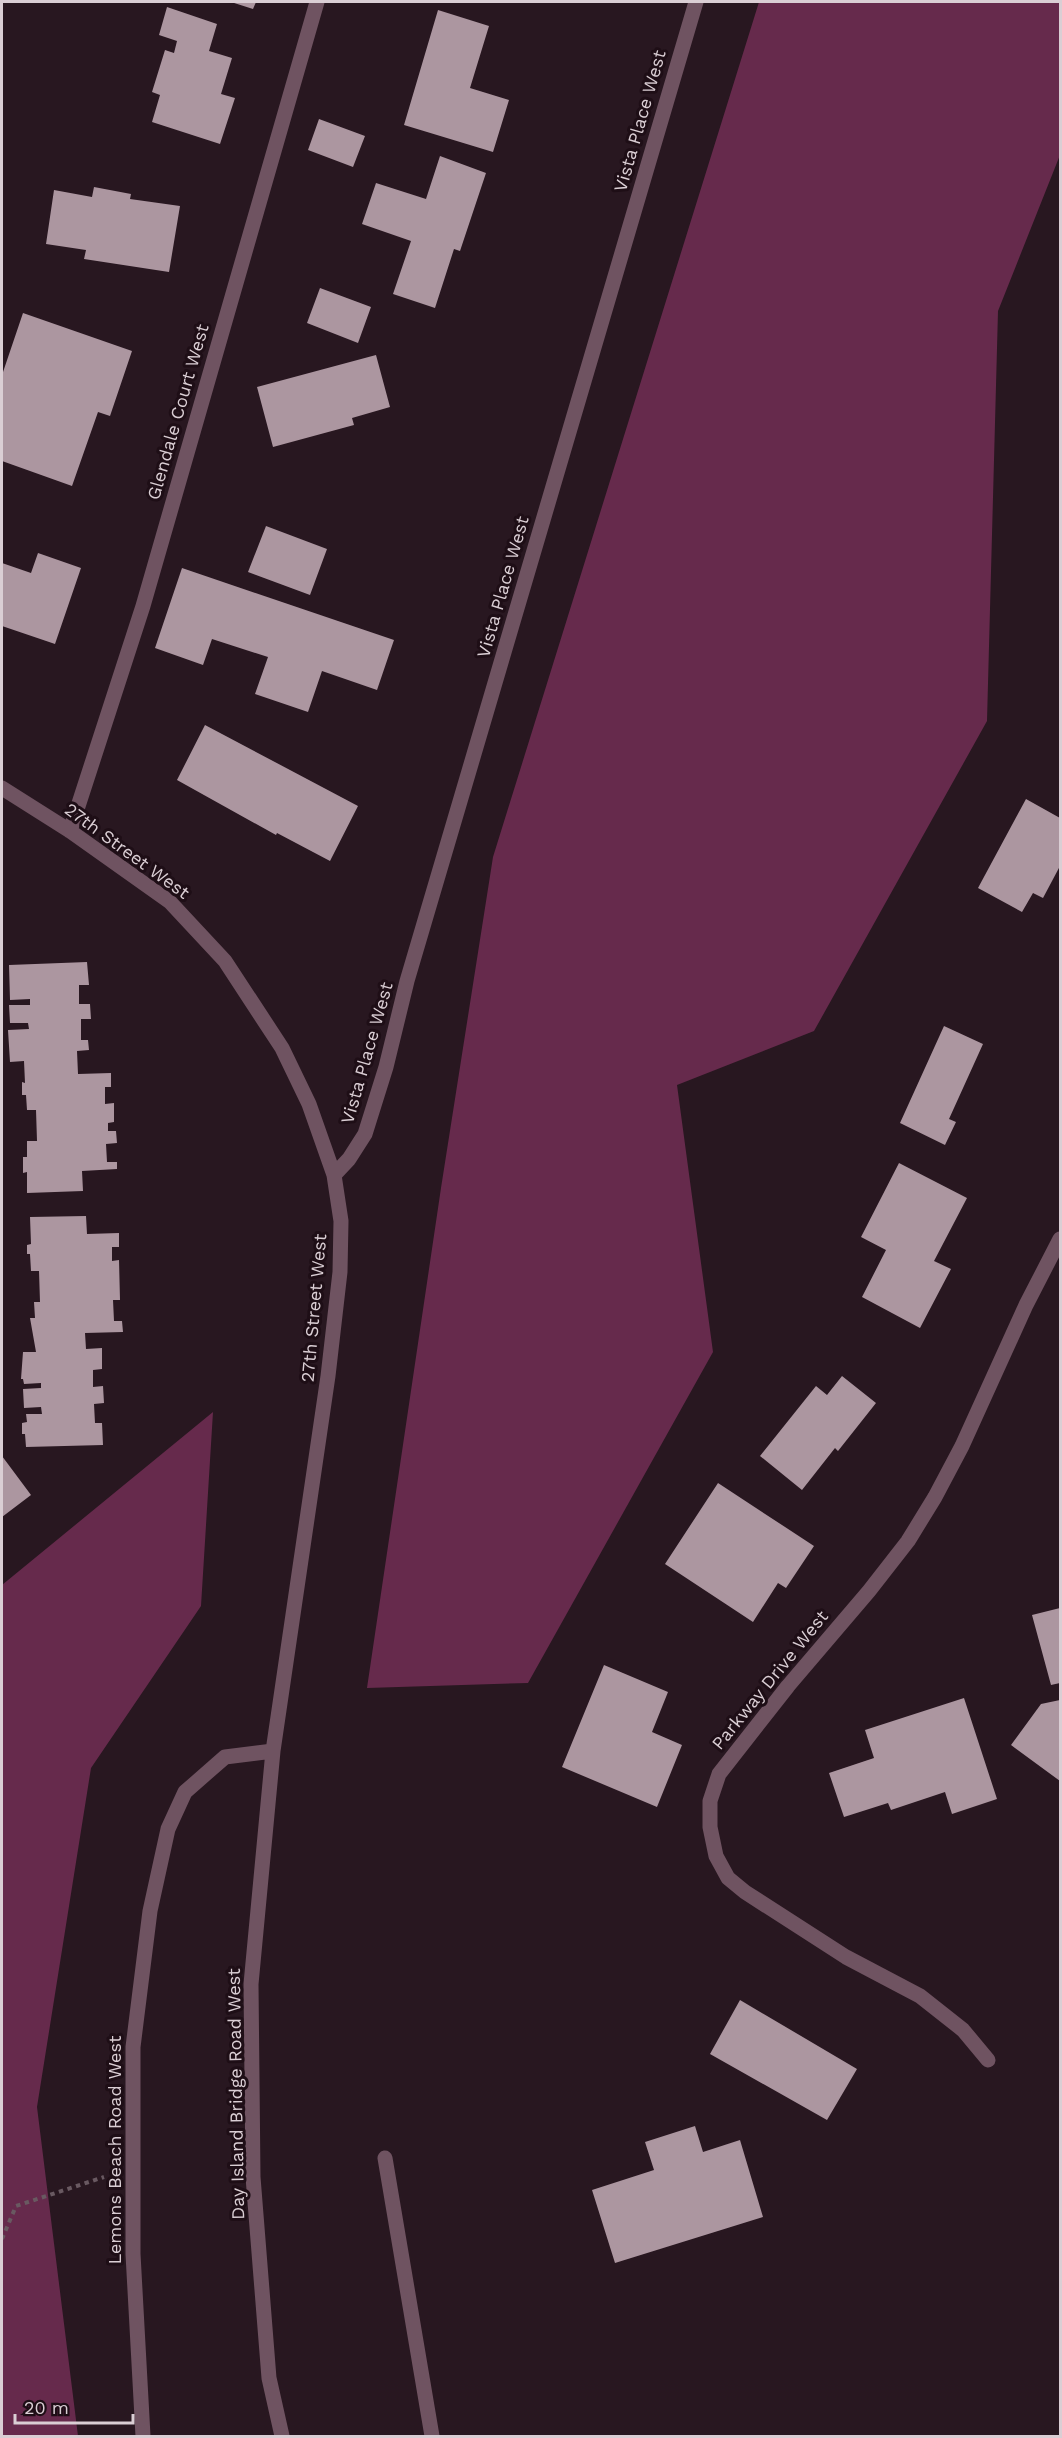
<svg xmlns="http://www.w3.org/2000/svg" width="1062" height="2438" font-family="'Work Sans',sans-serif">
  <rect width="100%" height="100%" fill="#281720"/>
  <path fill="#662a4c" d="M759 2H1060V155L998 311 987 721 814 1031 677 1085 713 1352 528 1683 367 1688 441 1188 493 857Z
    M213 1412 201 1606 91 1768 37 2107 78 2436H2V1585Z"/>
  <path fill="#ac96a0" d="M231 2H256L253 9Z
    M167 7 217 24 209 51 232 58 221 94 235 98 220 144 152 122 160 95 152 92 165 50 174 53 177 41 159 35Z
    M438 10 489 26 470 88 509 100 493 152 404 125Z
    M319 119 365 136 353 167 308 150Z
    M440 156 486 173 460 251 454 249 435 308 393 294 411 241 362 224 376 183 426 199Z
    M94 187 131 194 130 199 180 206 169 272 84 259 86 250 46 244 54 190 92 197Z
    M320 288 371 307 358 343 307 323Z
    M23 313 132 351 110 416 98 412 72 486 2 461V375Z
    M376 355 390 407 352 418 354 425 273 447 257 387Z
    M266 526 327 549 310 595 248 572Z
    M38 553 81 568 55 644 2 626V563L31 573Z
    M182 568 394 640 377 690 322 671 308 712 255 694 268 657 212 639 203 665 155 648Z
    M205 725 358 806 330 861 277 833 276 835 177 780Z
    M1026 799 1060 818V866L1043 898 1033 893 1022 912 978 888Z
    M87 962 89 985H79V1004H90L91 1019H81V1040H88L89 1050 77 1051 78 1074 111 1073V1087H105V1104L114 1103V1122L108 1123V1131H116L117 1143 106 1144 107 1162H117V1169L82 1171 83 1191 27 1193V1172L23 1173V1157H27V1141H37L36 1110H27L26 1095H22V1082L25 1083 24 1061 10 1062 8 1030 29 1029 28 1023H10L9 1005H30V999L10 1000 9 965Z
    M944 1026 983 1044 949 1119 956 1122 945 1145 900 1123Z
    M899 1163 967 1198 934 1261 951 1269 920 1328 862 1297 886 1250 861 1237Z
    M86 1216 87 1234 119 1233V1247H112V1261L119 1260 120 1300H113L114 1321H122L123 1332 85 1333 86 1349 102 1348V1369L93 1370V1387L103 1386 104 1403 94 1404 95 1423H102L103 1445 26 1447 25 1434H22V1423L27 1422 26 1414H42L41 1407 24 1408 23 1389 41 1388V1383L24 1384 23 1379H21L23 1352H36L30 1318H35L34 1302H40L39 1271H31L30 1254H27V1245L31 1244 30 1217Z
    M842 1376 876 1403 838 1451 835 1448 802 1490 760 1456 816 1386 827 1395Z
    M2 1456 31 1495 2 1517Z
    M718 1483 814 1546 786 1588 778 1583 753 1622 665 1564Z
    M1060 1608V1683L1051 1685 1032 1615Z
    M604 1665 668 1692 652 1732 682 1745 657 1807 562 1767Z
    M964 1698 997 1799 952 1814 945 1792 891 1810 888 1803 844 1817 829 1773 874 1758 865 1730Z
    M1060 1700V1781L1011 1745 1041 1704Z
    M740 2000 857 2069 827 2120 710 2054Z
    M695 2126 703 2152 740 2140 763 2217 615 2263 592 2190 654 2170 645 2142Z"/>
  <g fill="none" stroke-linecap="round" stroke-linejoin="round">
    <path stroke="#695961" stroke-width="4" stroke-dasharray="4.5 4.5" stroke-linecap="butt" d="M2 2239 16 2206 104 2177"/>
    <path stroke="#6f5361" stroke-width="15" d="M2 788 70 831 170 902 225 961 282 1048 309 1104 334 1175 341 1221 340 1272 328 1376 273 1751 251 1984 253 2177 269 2378 282 2436
      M70 831 143 606 317 2
      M334 1175 349 1159 365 1134 386 1067 407 981 696 2
      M988 2060 963 2030 920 1996 846 1957 745 1892 728 1878 716 1856 710 1827V1801L719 1774 788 1686 869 1591 908 1541 935 1497 962 1446 1026 1305 1060 1239
      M385 2158 432 2436
      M143 2436 133 2254V2047L150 1911 168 1829 185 1792 225 1757 273 1751"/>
  </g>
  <g text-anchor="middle" stroke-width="6" stroke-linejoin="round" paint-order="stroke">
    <g font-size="18" fill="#daced4" stroke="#1e0e16">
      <text transform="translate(640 121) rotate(-74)" y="6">Vista Place West</text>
      <text transform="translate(178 412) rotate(-74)" y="6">Glendale Court West</text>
      <text transform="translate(503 587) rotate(-74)" y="6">Vista Place West</text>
      <text transform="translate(127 851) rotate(36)" y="6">27th Street West</text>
      <text transform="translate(367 1053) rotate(-74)" y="6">Vista Place West</text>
      <text transform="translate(314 1308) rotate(-85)" y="6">27th Street West</text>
      <text transform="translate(770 1680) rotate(-51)" y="6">Parkway Drive West</text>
      <text transform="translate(236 2094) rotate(-91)" y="6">Day Island Bridge Road West</text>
      <text transform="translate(115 2150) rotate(-90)" y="6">Lemons Beach Road West</text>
    </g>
  </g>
  <rect width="1062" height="2438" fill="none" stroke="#daced4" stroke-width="6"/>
  <path d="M15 2414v9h118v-9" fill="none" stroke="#daced4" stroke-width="3"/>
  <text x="24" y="2414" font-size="18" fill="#daced4" stroke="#1e0e16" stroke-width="4.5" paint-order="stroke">20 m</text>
</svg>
